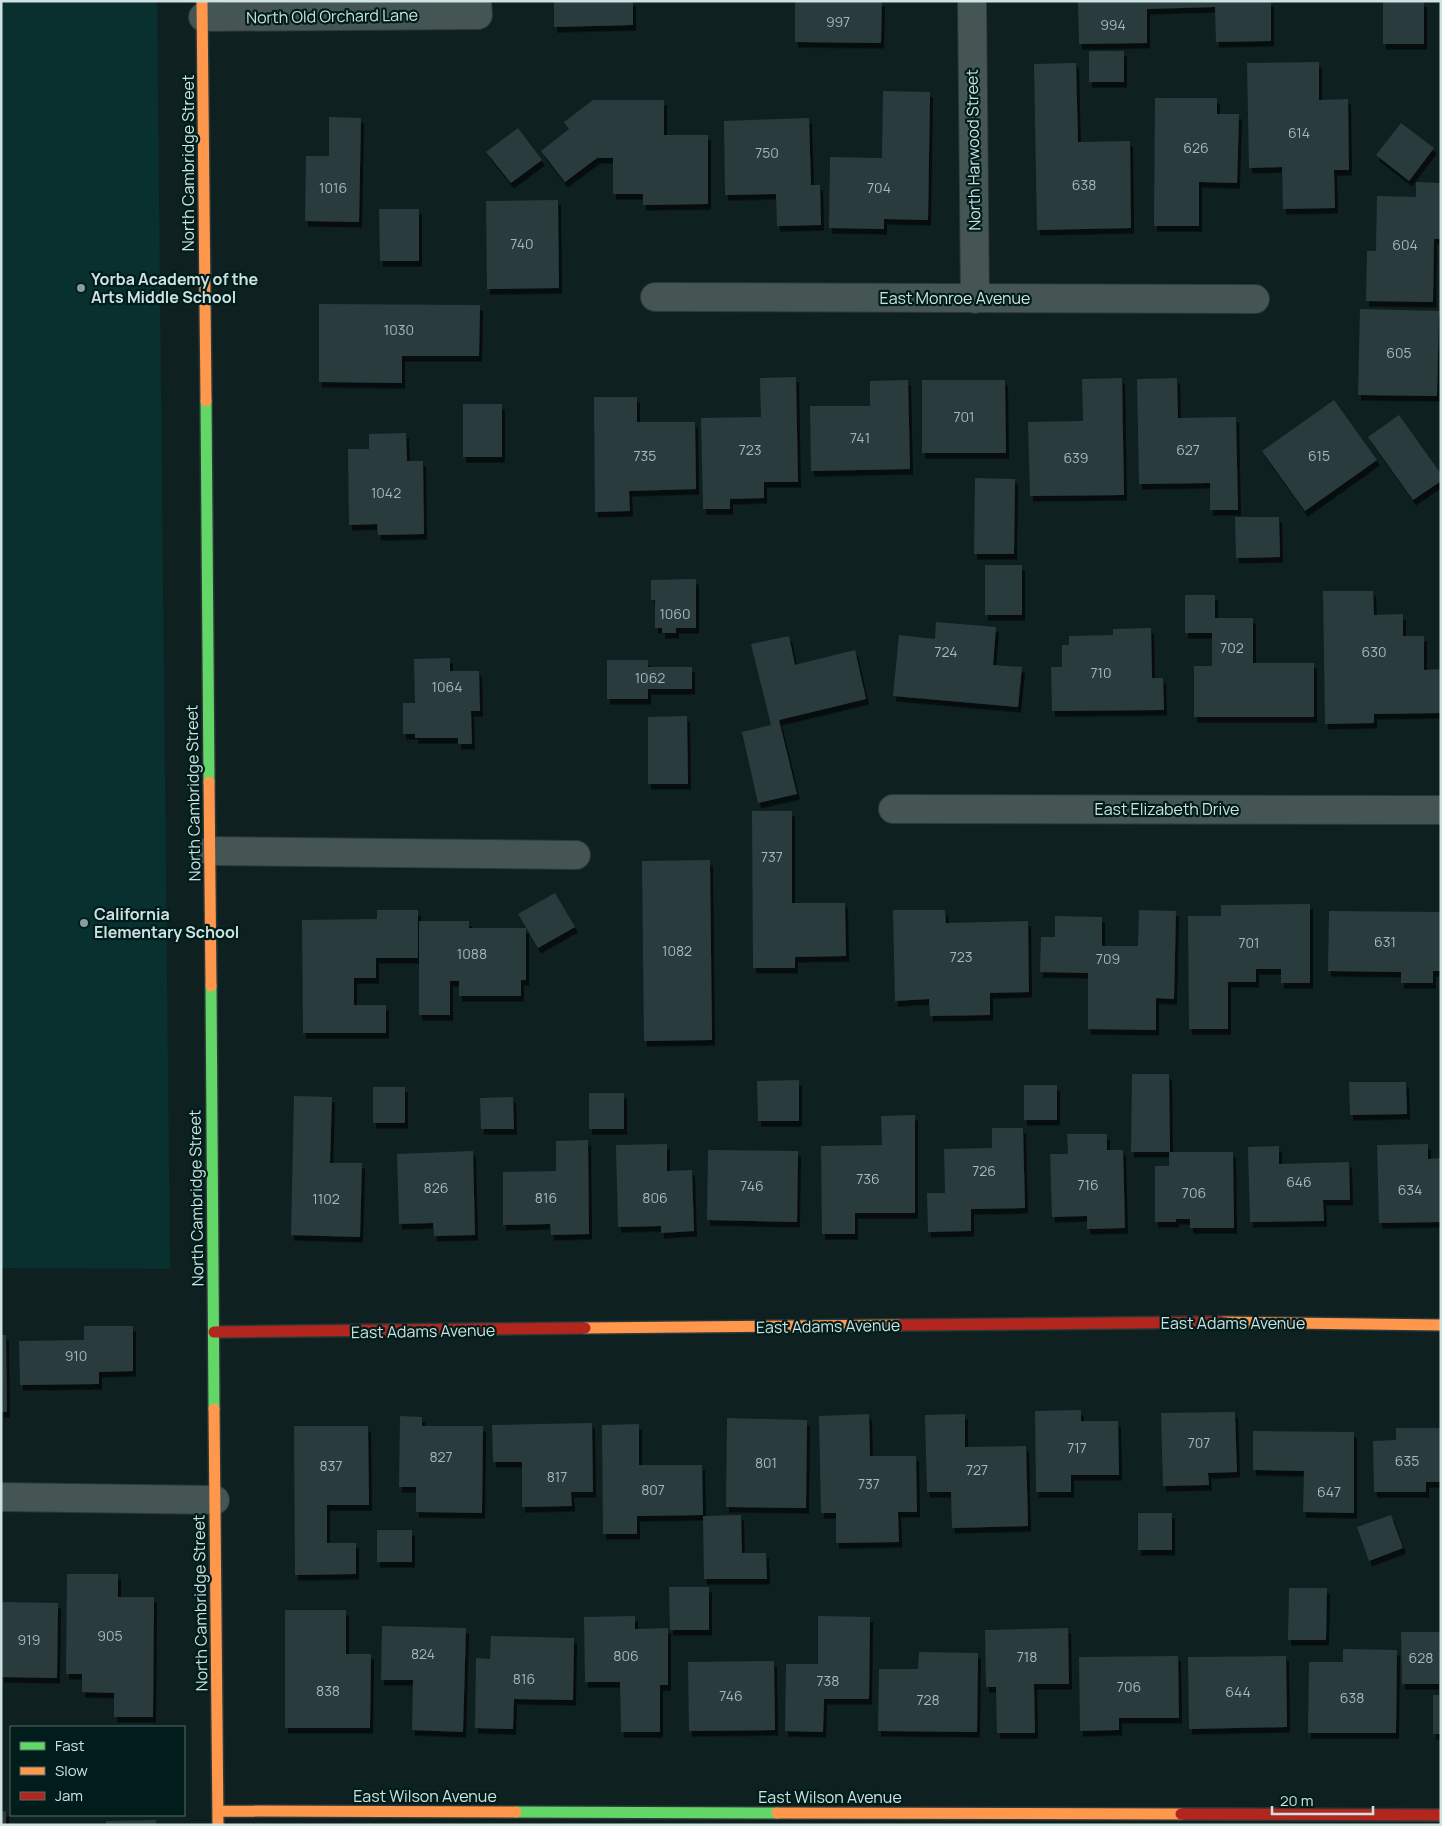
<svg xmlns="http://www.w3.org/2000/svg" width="1442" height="1826" font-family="Manrope,sans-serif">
  <defs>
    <filter id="shadow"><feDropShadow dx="3" dy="5.5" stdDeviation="0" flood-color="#0009"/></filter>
  </defs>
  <rect width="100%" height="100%" fill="#0e201f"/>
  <path fill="#08302f" d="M1 1H157L170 1269 1 1268Z"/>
  <path fill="#2a3b3c" filter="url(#shadow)" d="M554 1H633V25L554 27Z
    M795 1H882L881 43 795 42Z
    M1078 1H1271V41L1216 42 1215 7 1147 9V43L1079 44Z
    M1383 1H1424V44H1383Z
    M1089 51H1124V82H1089Z
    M1319 62V100L1348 99 1349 170H1334L1335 208 1283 209 1282 167 1249 168 1247 63Z
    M1076 63 1078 142 1130 141 1131 228 1037 230 1034 64Z
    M883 91 930 92 928 220 884 219V229L829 228 830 157 882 158Z
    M1155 98H1217V114H1239L1237 183 1199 182V226H1154Z
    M593 100H664V135H708V204L643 205V194H613V158H597L565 182 541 151 569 129 564 122Z
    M329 117 361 118 359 222 305 221 306 156H329Z
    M809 118 811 185H820L821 225 777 226 776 194 725 195 724 121Z
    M1401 123 1434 148 1409 181 1376 155Z
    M518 128 542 160 511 183 486 152Z
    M1416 182 1441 183V239H1434L1433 302 1366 301 1367 251H1376L1377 196 1416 197Z
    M558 200 559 288 487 289 486 201Z
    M379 209H419V261H380Z
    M319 304 480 305 479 356H402V383L319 382Z
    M1360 309 1439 311 1437 396 1358 395Z
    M796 377 798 482H764V498L730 499V509H703L701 418 761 417 760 378Z
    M1122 378 1124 495 1030 496 1028 422 1083 421 1082 379Z
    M1177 378 1178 418 1236 417 1238 510H1210V483L1139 484 1137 379Z
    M908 380 910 469 811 471 810 406H870V381Z
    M922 380H1005L1006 453H922Z
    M594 397H637V422H695L696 489 629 491 630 511 595 512Z
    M1334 400 1377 460 1305 511 1262 451Z
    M463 404H502V457H463Z
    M1399 415 1441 474V481L1413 500 1368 437Z
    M406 433 407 461H423L424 534 378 535 377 524 349 525 348 449H369V434Z
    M975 478 1015 479 1014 554H974Z
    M1235 517H1279L1280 557 1236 558Z
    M985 565H1022V615H985Z
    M696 579V628H676V633H662V628H655V600H651V580Z
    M1323 591H1373L1374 615 1403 614V636H1424V670L1441 669V713L1374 714V723L1325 724Z
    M1185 595H1215V618H1253V663H1314V717H1194V666H1212V633H1185Z
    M936 622 996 627 993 665 1022 667 1018 707 893 696 899 635 935 639Z
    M1151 628 1152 678H1163L1164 710 1052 711 1051 667H1062V645H1069V636L1113 635V629Z
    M789 636 795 665 855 650 866 699 779 720 797 794 758 803 742 732 771 725 751 644Z
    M450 658V671H479L480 711H471L472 744H458V738H415V734H403V703H415L414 659Z
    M607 660H648V667H692V689H648V699H607Z
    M687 716 688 784H648V717Z
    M752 811H792V903H845L846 956 795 957V968H753Z
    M710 860 712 1040 644 1041 642 861Z
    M555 893 575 927 538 948 518 914Z
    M1310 904V983H1281V969H1256V982H1228V1029H1189L1188 916H1221V905Z
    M377 910H418V958H376V978H354V1005H386V1033H303L302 920 377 919Z
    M893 910H945L946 923 1028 921 1029 992 990 993V1015L930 1016 929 999 895 1001Z
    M1139 910 1176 911 1174 999 1156 998V1030L1088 1029V973L1040 972 1041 937H1055V916L1102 917V946H1138Z
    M1329 911 1441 912V971H1433V983H1401V972L1328 971Z
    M419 921H469V928H526V980H521V996H459V981H450V1015H419Z
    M1132 1074H1169L1170 1152H1131Z
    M799 1080V1121H758L757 1081Z
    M1349 1082H1406L1407 1114 1350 1115Z
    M1024 1085H1057V1120H1024Z
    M373 1087H405V1123H373Z
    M589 1093H624V1129H589Z
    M294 1096 332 1097 330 1163H362L360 1237 291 1235Z
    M513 1097 514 1129H481L480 1098Z
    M915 1115V1213H855V1234H822L821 1146 882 1145 881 1116Z
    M992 1128H1023L1025 1208 971 1209V1231L928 1232 927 1193H945L944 1149 992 1148Z
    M1067 1134H1107V1150H1123L1125 1228 1087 1229V1216L1052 1217 1050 1154H1068Z
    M588 1140 589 1234 551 1235 550 1224 503 1225V1172L556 1171V1141Z
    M667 1144V1171L692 1170 694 1231 661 1233V1226L618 1227 616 1145Z
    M1428 1144V1159L1441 1158V1222L1379 1223 1377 1145Z
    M1279 1146V1164L1349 1162 1350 1200H1323L1324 1221 1250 1222 1248 1147Z
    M708 1150 798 1151 797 1222 707 1220Z
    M473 1151 475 1235 434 1236 433 1223 399 1224 397 1154Z
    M1169 1152H1233L1234 1228H1190V1219H1176V1222H1155V1166H1169Z
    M84 1326H133V1371L99 1372V1384L20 1385 19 1341 84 1340Z
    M1 1335H6L7 1412H1Z
    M1081 1410V1421H1118L1119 1475H1071V1492H1036L1035 1411Z
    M1235 1412 1237 1472 1208 1473 1209 1485 1163 1486 1161 1413Z
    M869 1414 870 1456H916L917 1512H898L899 1542 836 1543V1513H821L819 1416Z
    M965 1414V1447L1026 1446 1028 1526 952 1528 951 1492H927L925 1415Z
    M400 1416 422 1417V1426H483L482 1513 416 1512V1487H399Z
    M727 1418 807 1420 806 1508 726 1507Z
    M592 1423 593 1492H571L572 1506 522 1507V1462H493L492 1425Z
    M639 1424V1465H702L703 1515 637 1516V1534H603L602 1425Z
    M294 1426H368L369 1505H327V1543H356V1574L295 1575Z
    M1396 1428H1441V1482H1426V1492H1374L1373 1441 1396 1440Z
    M1253 1431 1354 1432V1513L1303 1512 1304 1471 1253 1470Z
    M1138 1513H1172V1550H1138Z
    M741 1515 742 1553H766L767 1579H704L703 1516Z
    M1391 1515 1403 1548 1369 1561 1357 1527Z
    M377 1530H412V1562H377Z
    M67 1574H118V1597H154L153 1717H114V1693L82 1692V1674H66Z
    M669 1587H709V1630H670Z
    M1289 1588H1327L1326 1640H1288Z
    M1 1602 58 1603 57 1678 1 1677Z
    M285 1610H346V1654H371L370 1728H285Z
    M635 1616V1629L668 1628V1685H660V1732H621L620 1682H585L584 1617Z
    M818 1616 870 1617 869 1699H824L823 1732 785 1731 786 1664H818Z
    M382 1626 466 1628 463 1732 412 1730 413 1680H381Z
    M1068 1628 1069 1684H1034L1035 1733H997L996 1687H986L985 1630Z
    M1401 1632H1441V1734H1433V1695H1439V1684H1402Z
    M491 1636 574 1638 573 1700 514 1699 513 1729 475 1728 476 1658 490 1659Z
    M1343 1649 1397 1650 1396 1733H1308L1309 1662H1343Z
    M919 1652 978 1653 977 1732 878 1731 879 1669H918Z
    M1178 1656 1179 1718H1119V1730L1080 1731 1079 1657Z
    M1286 1656 1287 1727 1189 1729 1188 1657Z
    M774 1661 775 1730 689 1731 688 1662Z
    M6 1811V1825H1V1812Z
    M156 1820V1825H106V1821Z"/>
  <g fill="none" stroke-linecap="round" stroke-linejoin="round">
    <g stroke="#2c3838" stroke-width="30">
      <path id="street" d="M972 1 975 299
        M203 17 478 15 477 1
        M655 297 1255 299
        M893 809 1441 810
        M210 851 576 855
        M1 1497 215 1500"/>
    </g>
    <g stroke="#2c3838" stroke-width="14">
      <path id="fast" d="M206 401 209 782
        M211 986 214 1409
        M516 1812 777 1813"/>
    </g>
    <g stroke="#2c3838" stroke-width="14">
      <path id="slow" d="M202 1 206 401
        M209 782 211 986
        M1223 1322 1441 1325
        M585 1328 899 1325
        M214 1409 218 1825
        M218 1811 516 1812
        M777 1813 1181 1814"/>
    </g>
    <g stroke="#2c3838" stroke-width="14">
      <path id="jam" d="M899 1325 1223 1322
        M214 1332 585 1328
        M1181 1814 1441 1815"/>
    </g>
    <use href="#street" stroke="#445554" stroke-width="28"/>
    <use href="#fast" stroke="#63d668" stroke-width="11"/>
    <use href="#slow" stroke="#ff974d" stroke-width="11"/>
    <use href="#jam" stroke="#b3261e" stroke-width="11"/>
  </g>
  <g fill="#8a9e9d" stroke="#001d1c" stroke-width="2">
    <circle cx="81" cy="288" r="5"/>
    <circle cx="84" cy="923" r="5"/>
  </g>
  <g text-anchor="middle" stroke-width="4.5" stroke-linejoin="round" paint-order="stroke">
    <g font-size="14" fill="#a4b8b8">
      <text x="838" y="27">997</text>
      <text x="1113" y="30">994</text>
      <text x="1299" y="138">614</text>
      <text x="1196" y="153">626</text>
      <text x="767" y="158">750</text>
      <text x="1084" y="190">638</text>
      <text x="333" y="193">1016</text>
      <text x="879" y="193">704</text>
      <text x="522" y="249">740</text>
      <text x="1405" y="250">604</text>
      <text x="399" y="335">1030</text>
      <text x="1399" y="358">605</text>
      <text x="964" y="422">701</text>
      <text x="860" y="443">741</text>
      <text x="750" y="455">723</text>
      <text x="1188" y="455">627</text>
      <text x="645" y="461">735</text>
      <text x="1319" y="461">615</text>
      <text x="1076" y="463">639</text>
      <text x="386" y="498">1042</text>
      <text x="675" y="619">1060</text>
      <text x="1232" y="653">702</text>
      <text x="946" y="657">724</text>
      <text x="1374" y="657">630</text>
      <text x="1101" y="678">710</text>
      <text x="650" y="683">1062</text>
      <text x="447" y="692">1064</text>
      <text x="772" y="862">737</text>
      <text x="1385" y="947">631</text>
      <text x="1249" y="948">701</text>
      <text x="677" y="956">1082</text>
      <text x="472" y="959">1088</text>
      <text x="961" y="962">723</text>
      <text x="1108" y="964">709</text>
      <text x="984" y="1176">726</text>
      <text x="868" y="1184">736</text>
      <text x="1299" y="1187">646</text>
      <text x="1088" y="1190">716</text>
      <text x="752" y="1191">746</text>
      <text x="436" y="1193">826</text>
      <text x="1410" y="1195">634</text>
      <text x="1194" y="1198">706</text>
      <text x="546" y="1203">816</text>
      <text x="655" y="1203">806</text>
      <text x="326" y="1204">1102</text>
      <text x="76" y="1361">910</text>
      <text x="1199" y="1448">707</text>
      <text x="1077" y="1453">717</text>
      <text x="441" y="1462">827</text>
      <text x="1407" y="1466">635</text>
      <text x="766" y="1468">801</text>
      <text x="331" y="1471">837</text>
      <text x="977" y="1475">727</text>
      <text x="557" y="1482">817</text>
      <text x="869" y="1489">737</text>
      <text x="653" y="1495">807</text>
      <text x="1329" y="1497">647</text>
      <text x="110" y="1641">905</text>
      <text x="29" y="1645">919</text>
      <text x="423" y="1659">824</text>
      <text x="626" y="1661">806</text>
      <text x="1027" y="1662">718</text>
      <text x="1421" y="1663">628</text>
      <text x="524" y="1684">816</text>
      <text x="828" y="1686">738</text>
      <text x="1129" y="1692">706</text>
      <text x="328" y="1696">838</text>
      <text x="1238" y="1697">644</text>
      <text x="731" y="1701">746</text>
      <text x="1352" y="1703">638</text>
      <text x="928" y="1705">728</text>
    </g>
    <g font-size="16" fill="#cde2e1" stroke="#001d1c">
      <text transform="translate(332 16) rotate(-1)" y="6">North Old Orchard Lane</text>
      <text transform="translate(973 150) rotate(-91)" y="6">North Harwood Street</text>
      <text transform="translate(188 163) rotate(-90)" y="6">North Cambridge Street</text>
      <text x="955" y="304">East Monroe Avenue</text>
      <text transform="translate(193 793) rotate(-91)" y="6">North Cambridge Street</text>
      <text x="1167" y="815">East Elizabeth Drive</text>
      <text transform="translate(196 1198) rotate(-91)" y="6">North Cambridge Street</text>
      <text x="1233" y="1329">East Adams Avenue</text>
      <text transform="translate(828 1326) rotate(-1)" y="6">East Adams Avenue</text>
      <text transform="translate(423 1331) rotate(-1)" y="6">East Adams Avenue</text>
      <text transform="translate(200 1603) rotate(-91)" y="6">North Cambridge Street</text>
      <text x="425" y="1802">East Wilson Avenue</text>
      <text x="830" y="1803">East Wilson Avenue</text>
    </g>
    <g font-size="16" font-weight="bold" fill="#cde2e1" stroke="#001d1c" text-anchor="start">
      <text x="91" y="285">Yorba Academy of the<tspan x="91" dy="18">Arts Middle School</tspan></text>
      <text x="94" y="920">California<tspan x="94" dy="18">Elementary School</tspan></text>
    </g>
  </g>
  <rect width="1442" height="1826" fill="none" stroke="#cde2e1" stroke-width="5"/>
  <rect x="10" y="1726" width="175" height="90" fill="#001d1c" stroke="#526c6b"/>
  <rect x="20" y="1742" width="25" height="8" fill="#63d668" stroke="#526c6b"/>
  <text x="55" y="1751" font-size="15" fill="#cde2e1">Fast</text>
  <rect x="20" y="1767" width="25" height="8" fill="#ff974d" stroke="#526c6b"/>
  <text x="55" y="1776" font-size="15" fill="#cde2e1">Slow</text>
  <rect x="20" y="1792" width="25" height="8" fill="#b3261e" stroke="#526c6b"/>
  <text x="55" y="1801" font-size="15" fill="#cde2e1">Jam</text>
  <path d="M1272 1806v8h101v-8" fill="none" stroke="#cde2e1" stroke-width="2.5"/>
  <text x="1280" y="1806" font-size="15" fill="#cde2e1" stroke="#001d1c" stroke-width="4" paint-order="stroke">20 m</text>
</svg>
